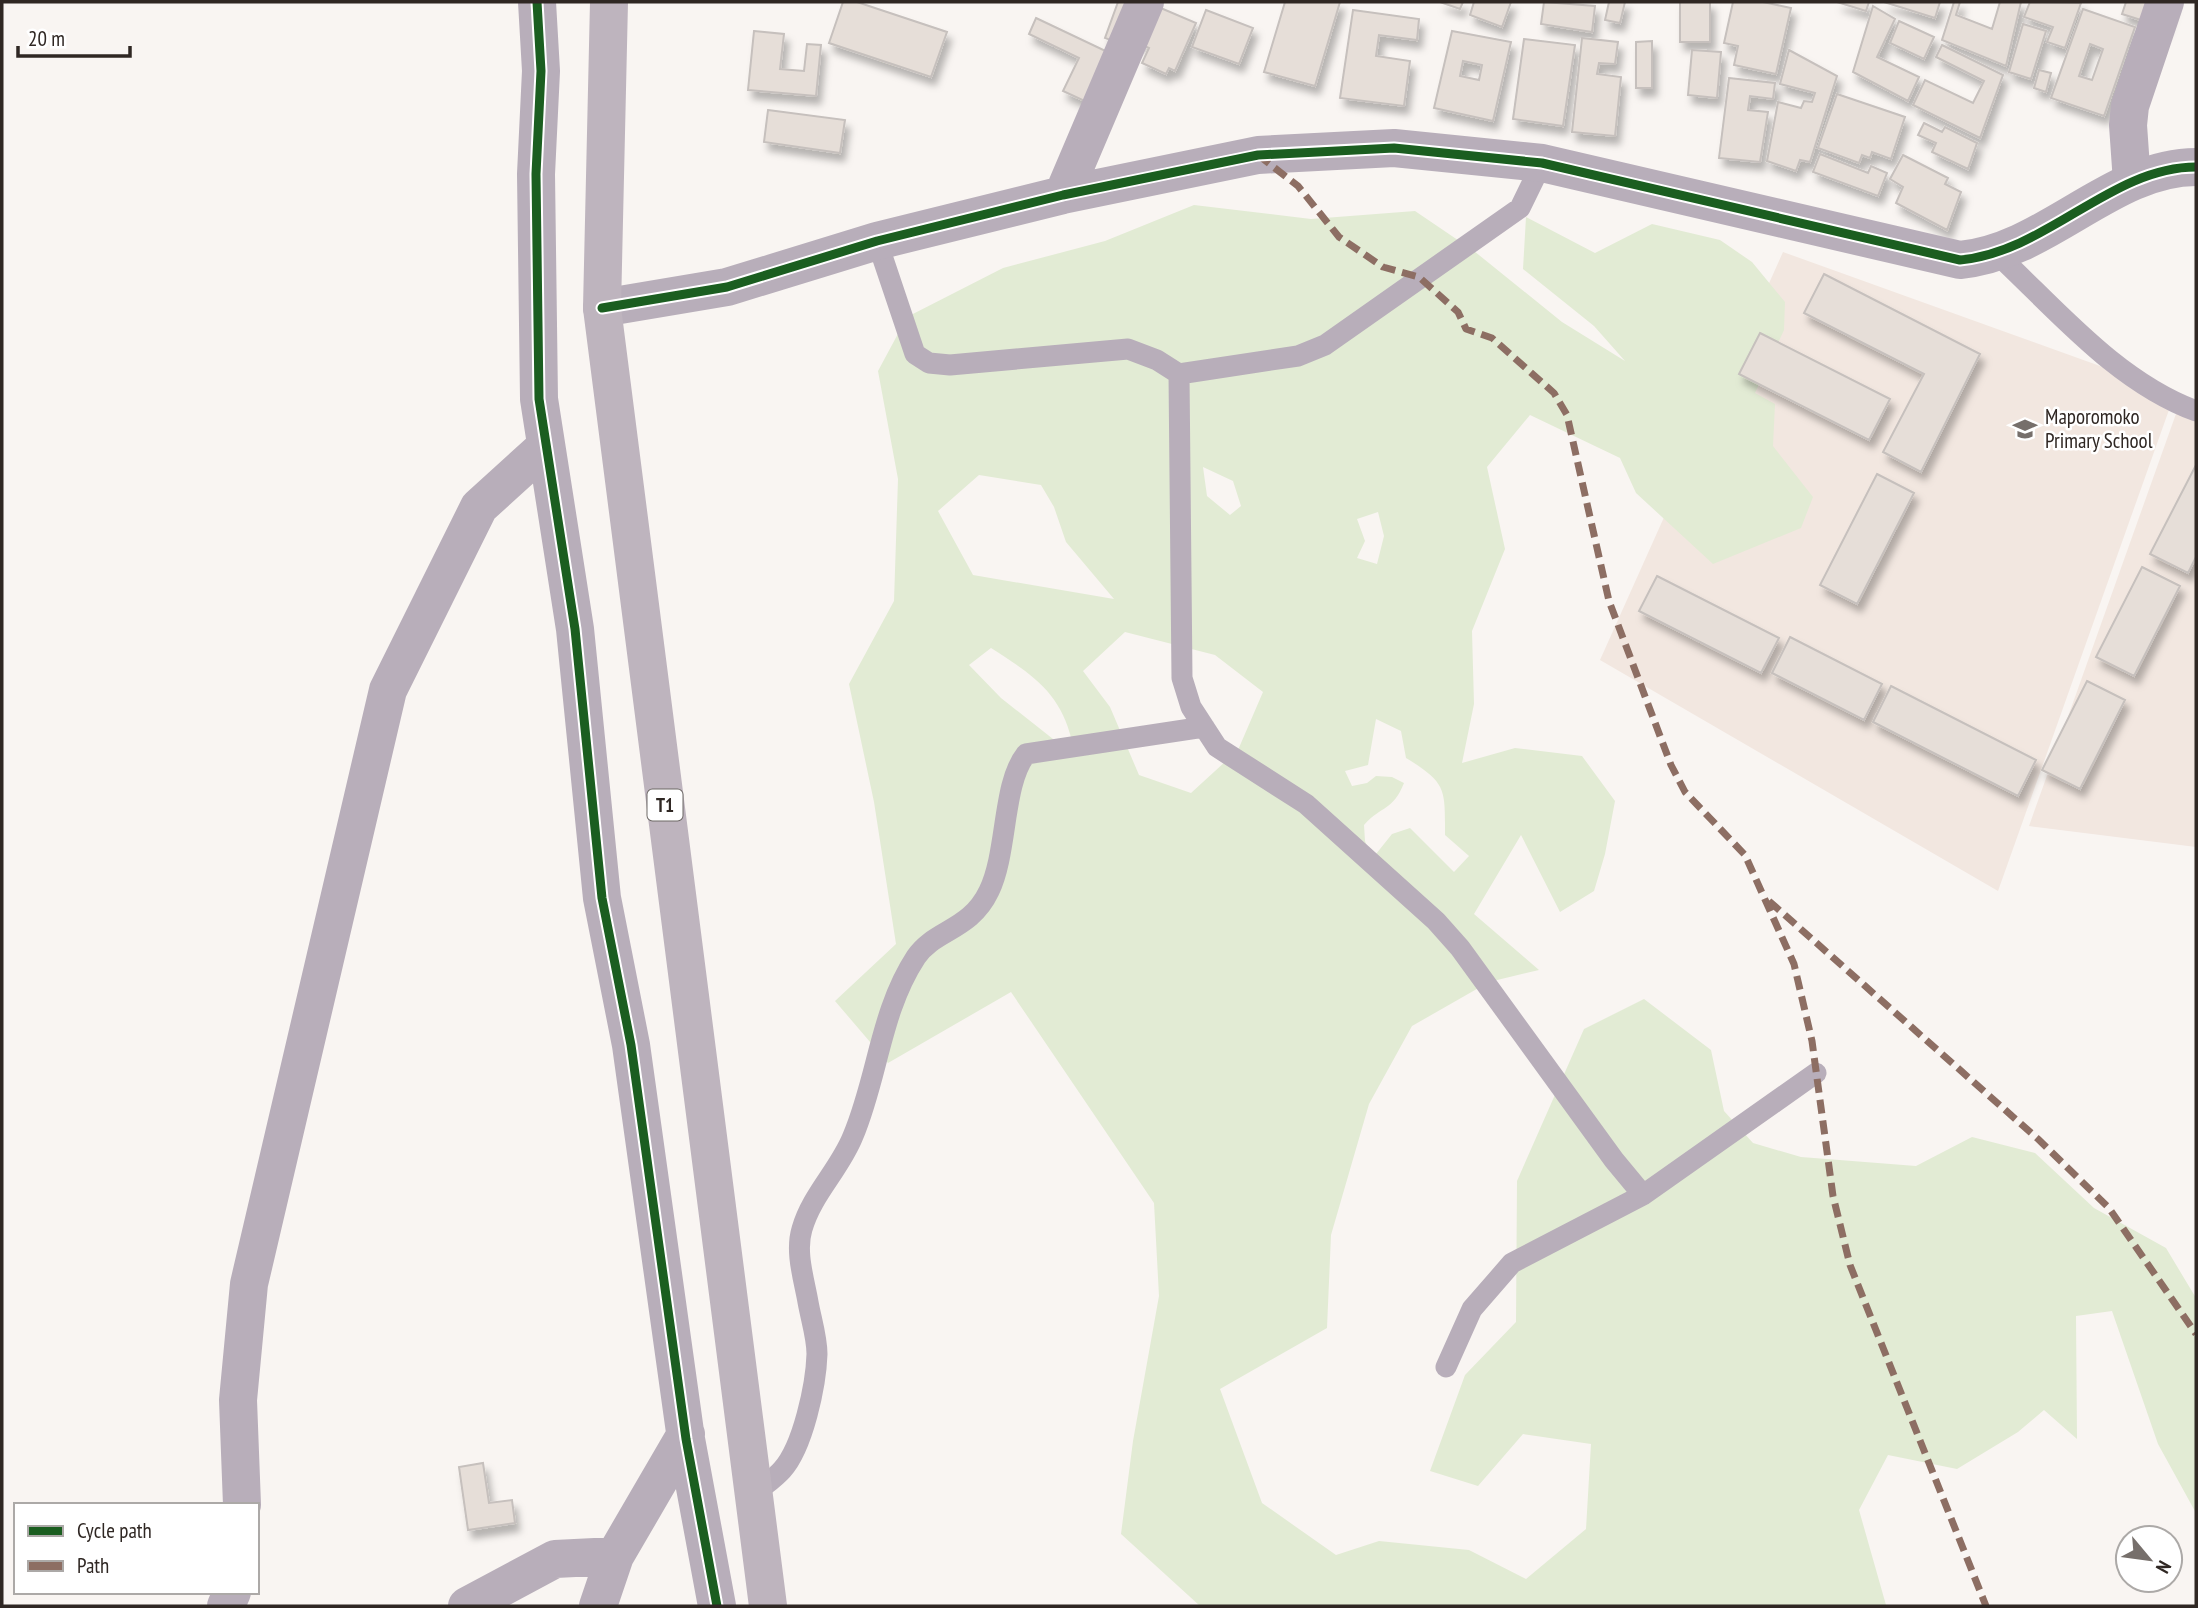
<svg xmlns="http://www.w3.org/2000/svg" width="2198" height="1608" font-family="'PT Sans Narrow',sans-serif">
  <defs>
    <filter id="shadow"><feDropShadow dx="4.5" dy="8" stdDeviation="3.5" flood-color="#0004"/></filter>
  </defs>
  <rect width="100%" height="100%" fill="#f9f5f2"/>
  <path fill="#f2e7e0" d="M1783 252 2175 393 1998 891 1600 660Z
    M2177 411 2196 417V847L2029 826Z"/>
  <path fill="#e2ebd4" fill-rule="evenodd" d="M1194 205 1311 219 1415 211 1474 251 1562 322 1625 361 1594 326 1523 269 1526 217 1595 253 1652 224 1720 240 1752 262 1785 302 1784 330 1755 393 1775 404 1773 446 1813 497 1801 528 1713 564 1636 493 1620 458 1530 415 1487 467 1505 549 1472 631 1474 704 1462 763 1515 748 1582 756 1615 801 1605 854 1594 891 1560 912 1521 835 1474 914 1539 970 1489 982 1412 1026 1369 1104 1331 1235 1327 1328 1220 1389 1262 1503 1336 1555 1379 1541 1469 1550 1526 1579 1586 1529 1591 1444 1523 1434 1478 1486 1430 1471 1465 1375 1516 1322 1517 1181 1584 1029 1644 999 1711 1050 1724 1111 1753 1143 1801 1157 1916 1166 1972 1137 2035 1153 2094 1208 2166 1248 2196 1298V1513L2158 1444 2112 1311 2076 1316 2077 1439 2044 1410 2018 1432 1957 1469 1888 1455 1859 1510 1886 1605 1880 1606H1200L1121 1534 1133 1441 1159 1296 1154 1203 1011 992 888 1063 835 1001 896 944 874 802 849 684 894 601 898 479 878 371 907 317 1003 268 1105 241ZM1203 467 1233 481 1241 506 1230 515 1207 496ZM979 475 1041 485 1054 507 1066 542 1114 599 973 575 938 511ZM1378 512 1384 536 1377 564 1357 558 1365 541 1357 519ZM1125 632 1215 655 1263 692 1238 750 1191 793 1139 775 1110 707 1083 671ZM991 648C1031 674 1060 691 1072 741L1062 756 1053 739 1001 698 969 665ZM1376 719 1401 731 1406 758C1447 783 1445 789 1445 835L1469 856 1454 872 1410 828 1392 834 1372 859 1365 841 1364 825C1382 805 1393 811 1404 783L1392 777 1376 776 1367 783 1352 786 1345 771 1368 765Z"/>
  <path fill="#e6ded8" stroke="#c6c0bd" stroke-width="2" fill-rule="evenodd" filter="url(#shadow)" d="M843 2H857L947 32 931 77 829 43Z
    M1118 2H1140L1124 45 1105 38Z
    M1285 2H1340L1315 86 1264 72Z
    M1440 2H1463L1460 9Z
    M1474 2H1511L1502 27 1470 15Z
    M1544 2 1595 6 1592 32 1541 24Z
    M1609 2H1625L1620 23 1605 20Z
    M1680 2H1710V42H1680Z
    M1733 2H1763L1791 8 1776 74 1734 65 1738 46 1724 43Z
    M1837 2H1869L1866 11Z
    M1884 2H1940L1935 18Z
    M1954 2H1960L1956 15 1992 29 2000 2H2021L2006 66 1942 40Z
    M2030 2 2081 3 2065 48 2047 42 2053 27 2024 17Z
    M2126 2H2171L2163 27 2122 14Z
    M1156 6 1196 23 1175 71 1169 68 1166 74 1142 63 1149 48 1140 44Z
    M1873 6 1895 19 1877 57 1919 77 1908 101 1853 72Z
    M2083 9 2135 27 2104 116 2051 98ZM2090 44 2103 49 2092 80 2079 76Z
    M1206 10 1253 28 1239 64 1192 47Z
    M1353 10 1419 19 1417 40 1379 35 1376 56 1410 61 1404 106 1340 98Z
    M1036 18 1114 55 1091 104 1063 91 1079 58 1029 34Z
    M1899 21 1934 37 1924 59 1890 43Z
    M2023 24 2046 31 2031 79 2009 72Z
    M754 31 784 34 780 69 804 71 807 44 821 45 816 96 748 90Z
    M1452 31 1511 42 1493 121 1434 108ZM1463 61 1482 65 1479 80 1460 76Z
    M1582 38 1618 42 1615 64 1599 63 1597 74 1621 77 1615 136 1572 132Z
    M1524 39 1575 45 1563 126 1513 119Z
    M1652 41V88H1636V42Z
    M1942 45 2003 75 1980 138 1913 105 1925 80 1973 103 1984 81 1936 57Z
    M1692 50 1721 52 1717 98 1688 95Z
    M1789 50 1837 76 1810 162 1800 160 1796 171 1767 161 1778 102 1801 108 1804 101 1812 102 1815 93 1780 84Z
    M2039 70 2051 73 2046 92 2034 88Z
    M1729 78 1775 83 1773 99 1750 96 1748 110 1768 112 1760 162 1719 158Z
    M1837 94 1905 117 1891 159 1872 152 1870 158 1862 155 1859 163 1818 148Z
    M768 110 845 120 840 153 764 142Z
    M1924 123 1942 132 1945 127 1977 143 1968 169 1932 152 1936 143 1918 135Z
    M1820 154 1868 173 1871 166 1887 173 1878 196 1813 172Z
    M1903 155 1948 178 1945 184 1961 192 1947 230 1896 203 1903 187 1890 179Z
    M1824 274 1980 354 1921 472 1883 452 1924 374 1804 313Z
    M1760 333 1890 399 1869 440 1739 374Z
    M2196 465V557L2188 573 2150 554Z
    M1877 474 1914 493 1857 604 1820 585Z
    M2142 567 2180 586 2134 676 2096 657Z
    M1657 576 1779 638 1761 673 1639 611Z
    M1790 637 1882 684 1864 720 1772 673Z
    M2087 681 2125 700 2080 789 2042 770Z
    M1891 686 2036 760 2018 796 1873 722Z
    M483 1463 489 1503 512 1500 515 1523 468 1530 459 1467Z"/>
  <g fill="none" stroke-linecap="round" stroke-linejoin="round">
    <path stroke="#b8aeba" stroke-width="21" d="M877 241 915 354 929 363 950 365 1128 349 1157 360 1179 374 1182 678 1191 707 1217 747 1306 804 1436 921 1460 948 1614 1160 1643 1195
      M1997 254C2057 310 2117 382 2196 411
      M1179 374 1298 356 1325 345 1520 208 1542 163
      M1446 1367 1472 1309 1512 1263 1643 1195 1816 1073
      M754 1494C763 1486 774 1479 782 1470 803 1447 816 1385 817 1354 817 1337 811 1319 808 1302 804 1279 795 1252 802 1229 812 1194 840 1169 853 1136 878 1077 880 1012 916 957 935 929 970 931 989 891 1008 852 1002 784 1026 754L1204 727"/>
    <path stroke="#b8aeba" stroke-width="38" d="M537 2 541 71 536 174 539 399 575 629 602 898 631 1045 686 1439 717 1606
      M2132 182 2128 125 2130 106 2165 2
      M1063 195 1145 2
      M602 308 727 287 877 241 1063 195 1258 155 1394 148 1542 163 1960 260C2047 252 2111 167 2196 167
      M242 1505 238 1400 249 1284 388 690 479 507 544 448
      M226 1606 232 1592
      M467 1606 555 1559 615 1556
      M598 1606 615 1556 686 1434"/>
    <path stroke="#beb4be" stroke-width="38" d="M609 2 602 308 768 1606"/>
    <path stroke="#8d6e63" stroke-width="7" stroke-dasharray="14 7" stroke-linecap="butt" d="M1258 155 1298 186 1339 237 1383 267 1419 277 1458 312 1466 329 1492 338 1554 393 1567 415 1609 601 1671 765 1685 792 1745 855 1794 964 1812 1041 1833 1196 1850 1265 1986 1606
      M1769 901 2038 1139 2109 1208 2196 1334"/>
    <g stroke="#fff" stroke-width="13">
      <path id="cycleway" d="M537 2 541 71 536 174 539 399 575 629 602 898 631 1045 686 1439 717 1606
        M602 308 727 287 877 241 1063 195 1258 155 1394 148 1542 163 1960 260C2047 252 2111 167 2196 167"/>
    </g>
    <use href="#cycleway" stroke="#1b5e20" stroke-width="9"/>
  </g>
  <defs>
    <g id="school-bare" transform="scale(1.89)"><path d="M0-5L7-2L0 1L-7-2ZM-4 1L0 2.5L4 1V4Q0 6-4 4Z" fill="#766f6b" stroke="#fff" stroke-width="2.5" paint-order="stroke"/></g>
  </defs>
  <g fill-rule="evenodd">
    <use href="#school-bare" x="2025" y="429"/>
  </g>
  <g text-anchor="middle" stroke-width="5" stroke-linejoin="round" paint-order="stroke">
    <rect fill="#fff" stroke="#6d6865" stroke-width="2" x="647.5" y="789.5" width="35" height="31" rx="5"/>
    <g font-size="19" font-weight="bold" fill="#2f2723">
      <text x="665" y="812">T1</text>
    </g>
    <g font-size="21" fill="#2f2723" stroke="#fff" text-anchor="start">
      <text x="2045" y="424">Maporomoko<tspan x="2045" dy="24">Primary School</tspan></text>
    </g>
  </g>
  <rect width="2198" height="1608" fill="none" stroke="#2f2723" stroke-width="7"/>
  <rect x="14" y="1503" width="245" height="91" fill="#ffffff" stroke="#aca9a7" stroke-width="2"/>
  <rect x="28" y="1526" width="35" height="10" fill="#1b5e20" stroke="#aca9a7" stroke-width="2"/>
  <text x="77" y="1538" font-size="21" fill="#2f2723">Cycle path</text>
  <rect x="28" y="1561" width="35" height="10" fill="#8d6e63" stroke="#aca9a7" stroke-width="2"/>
  <text x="77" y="1573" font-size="21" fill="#2f2723">Path</text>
  <g transform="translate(2149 1559) rotate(119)"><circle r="33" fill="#ffffff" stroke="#aca9a7" stroke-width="2"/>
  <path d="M0-5L12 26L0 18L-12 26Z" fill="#766f6b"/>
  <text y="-10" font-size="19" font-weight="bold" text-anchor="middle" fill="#2f2723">N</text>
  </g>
  <path d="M18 46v10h112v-10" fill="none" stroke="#2f2723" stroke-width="3.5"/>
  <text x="28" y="46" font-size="21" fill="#2f2723" stroke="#ffffff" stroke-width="5" paint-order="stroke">20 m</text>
</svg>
